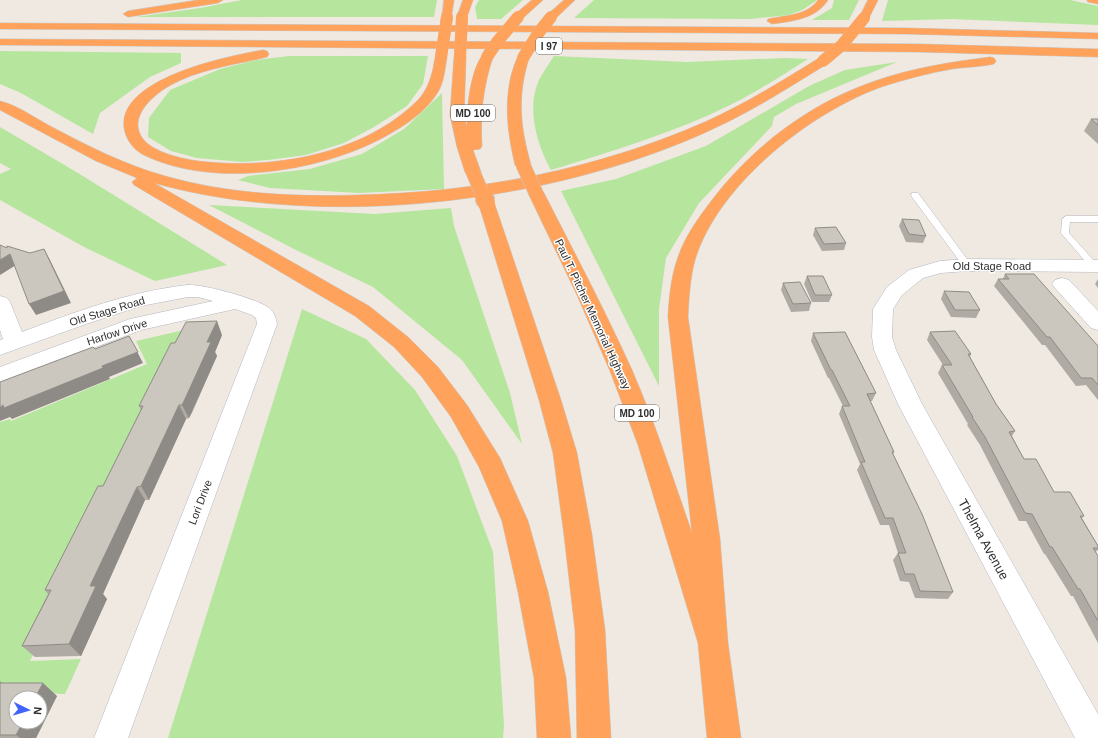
<svg xmlns="http://www.w3.org/2000/svg" width="1098" height="738" font-family="Helvetica,sans-serif">
  <rect width="100%" height="100%" fill="#efe9e1"/>
  <path fill="#b6e59e" d="M242 0H437L434 17H136L200 8Z
    M479 0H523L501 19H477L475 7Z
    M594 0H816V1L802 10 789 15 750 19 574 18Z
    M834 0H859L849 20H812L832 8Z
    M888 0H1070L1098 6V25L952 19 882 21Z
    M0 51 181 53V63L150 77 100 113 93 134 21 93 0 84Z
    M289 56H428L423 84 407 106 374 127 344 143 306 155 268 160 243 162 197 158 171 151 148 137 149 118 170 90 220 69 256 60Z
    M554 56 687 62 785 58 808 59C783 75 758 91 732 104 674 133 612 151 551 170 537 145 526 108 539 80 543 72 549 64 554 56Z
    M897 62 796 104 774 117 772 126 699 203 666 258 659 309V386L561 191 616 179 706 146 809 86 845 70Z
    M442 93 444 189 359 193 270 188 238 180 248 176 310 169 362 154 404 129Z
    M0 127 78 173 227 265 155 281 84 247 0 200V174L11 169 0 163Z
    M209 205 375 214 451 208 454 226 510 393 522 444 462 360 373 287 294 249Z
    M302 309 366 339 415 390 457 456 493 552 504 726 503 738H168Z
    M193 328 30 661 81 659 65 694 13 692 0 686V422L10 419 11 421 147 364 136 341Z"/>
  <g fill="none" stroke-linecap="round" stroke-linejoin="round">
    <g stroke="#b4b7c1" stroke-width="1">
      <path id="lane" d="M912 193H918L970 263 972 265 970 267H964L912 197 911 195Z
        M1066 216H1098V222H1070L1069 233 1097 264V268H1091L1061 233 1062 219Z"/>
    </g>
    <g stroke="#b4b7c1" stroke-width="1">
      <path id="street" d="M967 259 1098 260V272L967 271 941 273 923 278 902 295 893 309 892 337 896 350 922 404 1098 714V738H1075L898 404 874 350 872 337 873 309 887 287 909 270 940 261Z
        M1062 278 1069 280 1098 311V330L1091 328 1055 288 1052 284 1055 280Z
        M188 285C203 284 258 299 269 308 274 312 276 318 277 324L128 738H94L257 324 256 318 252 315 235 309 141 330 0 383V367L130 319 213 301 198 297H188L141 306 86 324 0 355V340L3 339 0 330V296L7 298 10 302 22 332C75 312 131 291 188 285Z"/>
    </g>
    <g stroke="#c9c9c9" stroke-width="1">
      <path id="highway" d="M198 0H223L218 3 128 17 123 14 128 11Z
        M444 0H454L451 19 447 20 442 17Z
        M463 0H473L467 17 462 20 457 17Z
        M532 0H543L522 19H514L513 17 514 15Z
        M564 0H575L555 19H547L546 17 547 15Z
        M818 0H828C816 19 793 21 772 24L767 21 768 19C785 15 807 16 818 0Z
        M868 0H878L868 20H860L859 18Z
        M1087 0H1098V4L1088 2Z
        M0 23 906 28 1098 33V39L906 34 0 29Z
        M0 39 919 44 1098 49V57L919 52 0 45Z
        M263 50 267 51 269 54 267 57C234 65 199 69 169 86 152 96 127 118 143 139 153 152 182 159 198 161 272 170 362 155 417 101 426 92 430 81 433 69 434 64 434 59 437 54H445L447 57C445 69 444 82 438 92 429 107 413 120 398 129 332 171 214 191 142 154 133 149 125 138 124 127 119 78 228 56 263 50Z
        M460 53 464 54 466 57 464 115 467 127C467 106 470 72 483 54H491L493 57C483 87 480 115 482 146L480 149 473 150 481 172 479 175 473 177 467 175 465 172 457 147 450 115 454 57 456 54Z
        M523 54 527 55 529 58C517 97 520 126 531 165L528 168 523 170 518 168 515 165C508 135 504 106 511 76 513 69 515 61 519 55Z
        M823 57 827 58 829 61 827 64C791 86 756 109 717 127 558 203 324 231 154 183L369 306 408 337 438 367 467 405 500 458 528 521 548 592 566 678 571 738H537L534 678 518 592 502 521 479 467 451 417 422 377 394 347 355 316 134 185 132 182 137 178 96 161 0 110V101C17 105 35 118 50 126 88 146 125 165 165 176 228 194 294 197 359 195 479 192 595 170 705 122 745 104 782 81 819 58Z
        M990 57 994 58 996 61 994 64C981 67 966 67 952 69 929 73 906 79 884 86 812 111 718 184 695 260 690 278 689 298 688 317L720 539 728 643 741 738H707L698 643 638 445 610 371 577 295 528 193 530 190 536 188 542 190 544 193C574 252 605 310 632 370 655 423 673 478 692 533L668 317C669 298 671 278 677 260 683 241 694 224 706 208 748 150 807 104 875 81 912 68 951 62 990 57Z
        M486 197 492 198 494 202 561 400 577 453 592 535 605 630 611 738H577L575 630 564 535 553 453 539 400 478 202 480 198Z"/>
    </g>
    <use href="#lane" fill="#fff" fill-rule="evenodd"/>
    <use href="#street" fill="#fff" fill-rule="evenodd"/>
    <use href="#highway" fill="#ffa35c" fill-rule="evenodd"/>
    <g stroke="#c9c9c9" stroke-width="12" stroke-linecap="butt">
      <path id="highway-bridge-far2" d="M441 57 447 17
        M460 57 462 17
        M487 57 497 42 518 17
        M523 58 539 32 551 17
        M823 61 842 45 864 18"/>
    </g>
    <g stroke="#c9c9c9" stroke-width="15" stroke-linecap="butt">
      <path id="highway-bridge-far1" d="M523 165 536 193
        M473 172 484 198"/>
    </g>
    <g stroke="#c9c9c9" stroke-width="20" stroke-linecap="butt">
      <path id="highway-bridge" d="M484 197 486 202"/>
    </g>
    <use href="#highway-bridge-far2" stroke="#ffa35c" stroke-width="12"/>
    <use href="#highway-bridge-far1" stroke="#ffa35c" stroke-width="14"/>
    <use href="#highway-bridge" stroke="#ffa35c" stroke-width="18"/>
  </g>
  <path fill="#afaba4" d="M1091 119H1098V144L1084 131Z
    M902 219 926 236 923 243 906 242 899 226Z
    M815 228 846 243 844 250 822 251 813 235Z
    M1005 274 1098 346V400L1086 385 1076 386 1045 345H1042L994 286 998 279H1003Z
    M807 276 832 295 829 302H812L804 284Z
    M1098 279V288L1095 284Z
    M783 283 811 303 809 311 791 312 781 290Z
    M944 291 980 310 976 318 951 317 941 299Z
    M930 332 971 354 970 357 996 404 1015 431 1012 436 1024 459 1054 492 1084 516 1082 518 1098 546V550L1095 552 1098 556V643L1073 596H1071L1045 554H1044L1026 521H1019L980 445 967 425 968 424 938 373 942 365H943L927 340Z
    M813 333 876 393 872 401H870L894 452 893 454 953 592 948 599 915 598 909 582 900 581 893 560 898 553 889 525H880L857 470 860 464 839 414 842 406H843L829 378H828L811 341Z
    M222 335 215 352 217 356 192 413 189 418 186 419 149 500H145L103 594 107 599 81 656 35 657 22 646 48 594 45 590 103 486 141 410 139 406Z
    M0 681 3 683 57 696 36 738H0Z"/>
  <path fill="#8e8b86" d="M44 249 50 260 71 303 36 315 29 304Z
    M10 254 16 265 0 275V260Z
    M217 321 222 335 215 352 217 356 189 418 182 405 207 342Z
    M129 336 143 363 109 377 110 379 12 419 10 417 0 421V407L102 366Z
    M179 405 186 419 149 500 141 486Z
    M137 487 145 500 103 594 107 599 81 656 69 644 90 586Z
    M43 683 57 696 36 738H20L16 735 23 722H40V698H35Z"/>
  <path fill="#cbc7bf" stroke="#8e8b86" d="M1091 119H1098V125Z
    M902 219 919 220 926 236 909 234Z
    M836 227 846 243 824 244 815 228Z
    M0 245 7 248V246L30 253 44 249 64 291 29 304 10 254 0 260Z
    M1005 274H1034L1098 346V385L1092 378H1081L1050 337H1047L998 279H1009Z
    M807 276H823L832 295H815Z
    M800 282 811 303 793 304 783 283Z
    M944 291 969 292 980 310H955Z
    M217 321 207 342H211L185 399 182 405H179L141 486 137 487 90 586H96L69 644 22 646 51 590H45L98 486H103L143 406H139L171 343H175L186 322Z
    M955 331 971 354H968L996 404 1015 431 1009 432 1024 459H1036L1054 492H1070L1084 516H1080L1098 546V548H1093L1098 556V621L1080 589H1078L1052 547H1050L1032 514 1025 513 985 437 972 417H973L942 365H952L930 332Z
    M845 332 876 393 867 394 894 452H892L922 514 953 592 920 591 914 574H905L898 553H906L893 518H885L861 462H865L842 406H850L832 370H831L813 333Z
    M129 336 138 352 102 366 103 368 4 408 3 405 0 407V382L93 347 95 349Z
    M0 683H43L35 698H16V722H23L16 735H0Z"/>
  <g text-anchor="middle" stroke-width="3" stroke-linejoin="round" paint-order="stroke">
    <g fill="#fff" stroke="#6d6d6d" stroke-width="1">
      <rect x="536" y="38" width="26" height="16" rx="3"/>
      <rect x="451" y="105" width="44" height="16" rx="3"/>
      <rect x="615" y="405" width="44" height="16" rx="3"/>
    </g>
    <g font-size="10" font-weight="bold" fill="#2e2e2e">
      <text x="549" y="50">I 97</text>
      <text x="473" y="117">MD 100</text>
      <text x="637" y="417">MD 100</text>
    </g>
    <g font-size="11" fill="#2e2e2e" stroke="#fff">
      <text x="992" y="270">Old Stage Road</text>
      <text transform="translate(107 311) rotate(-17)" y="4">Old Stage Road</text>
      <text transform="translate(593 314) rotate(65)" y="4">Paul T. Pitcher Memorial Highway</text>
      <text transform="translate(117 332) rotate(-18)" y="4">Harlow Drive</text>
      <text transform="translate(200 502) rotate(-69)" y="4">Lori Drive</text>
    </g>
    <g font-size="13" fill="#2e2e2e" stroke="#fff">
      <text transform="translate(984 539) rotate(61)" y="5">Thelma Avenue</text>
    </g>
  </g>
  <g transform="translate(28 710) rotate(95)"><circle r="19" fill="#ffffff" stroke="#ababab"/>
  <path d="M0-3L7 15L0 10L-7 15Z" fill="#4264fb"/>
  <text y="-6" font-size="11" font-weight="bold" text-anchor="middle" fill="#2e2e2e">N</text>
  </g>
</svg>
